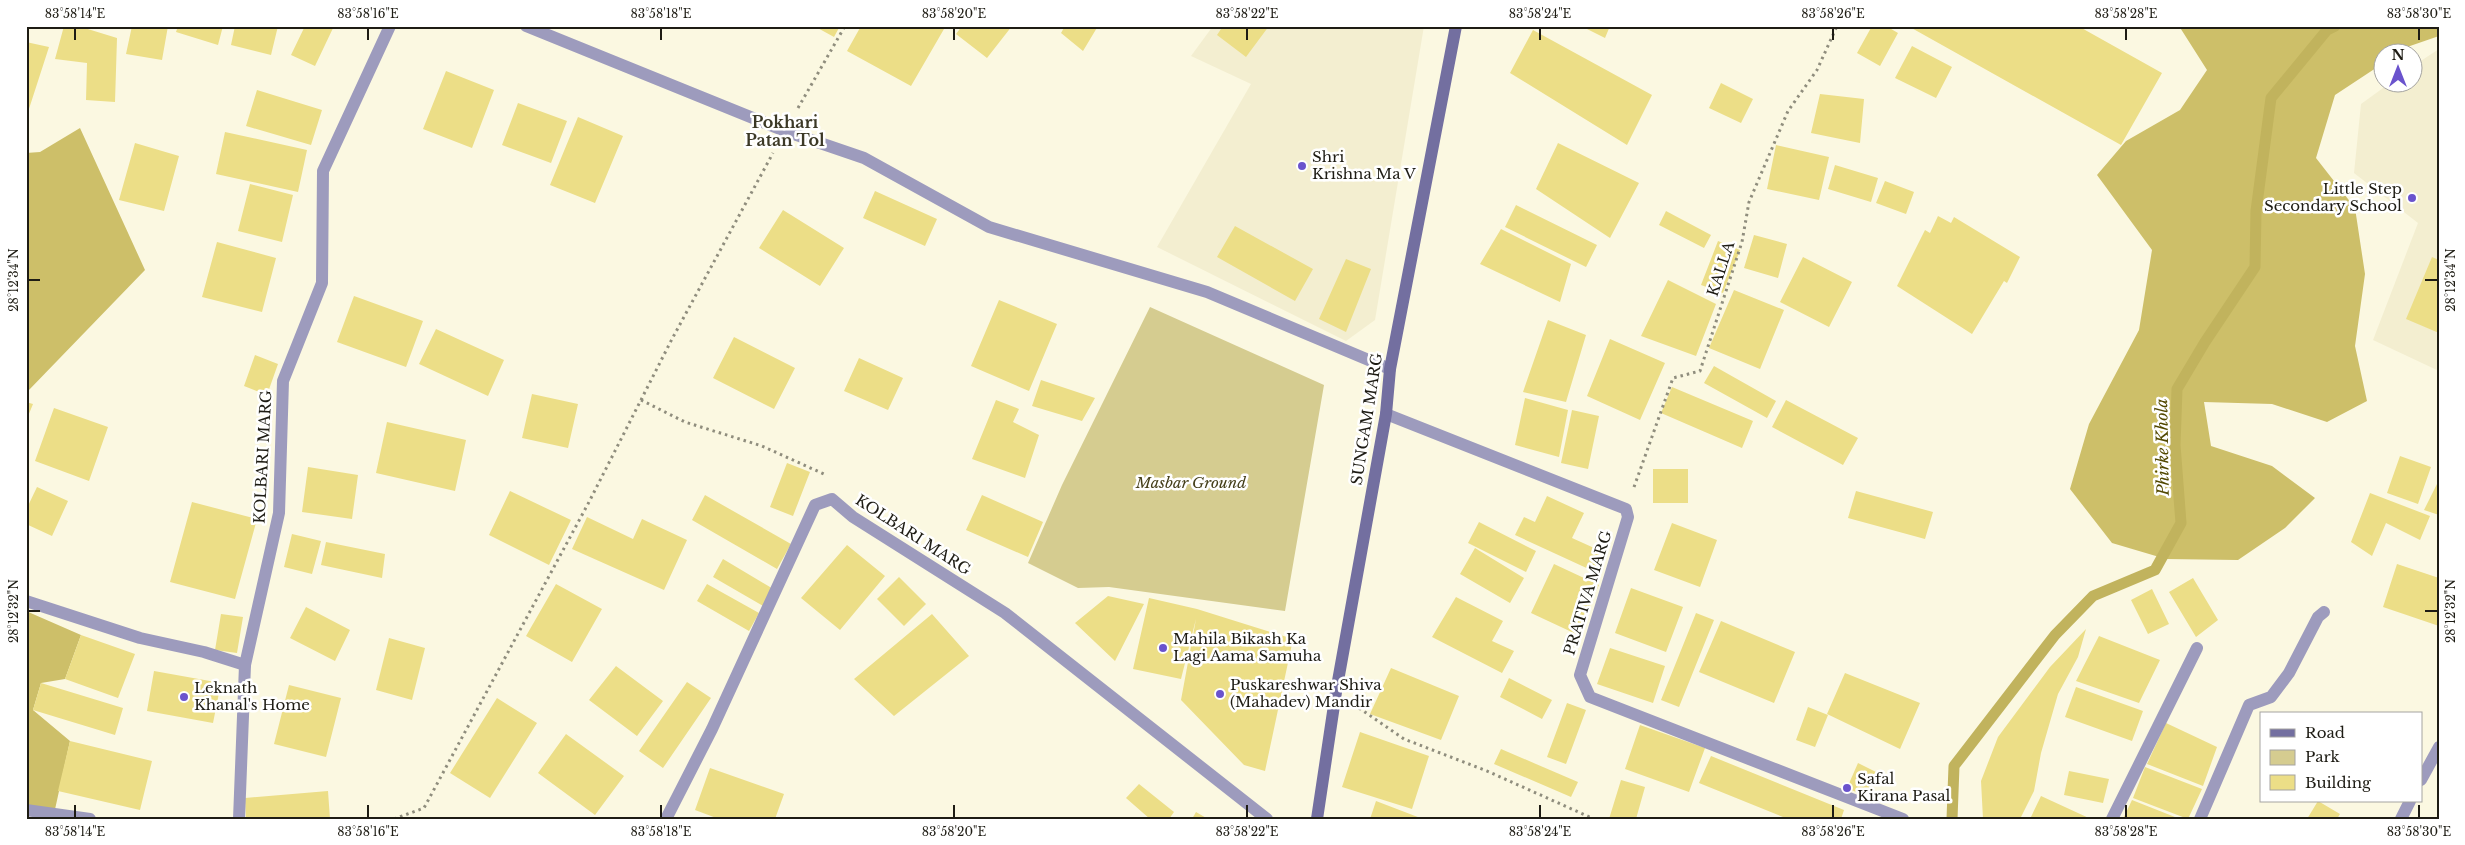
<svg xmlns="http://www.w3.org/2000/svg" width="2465" height="845" font-family="'Libre Baskerville',serif">
  <rect width="100%" height="100%" fill="#fbf8e1"/>
  <path fill="#f3eed0" d="M1213 26H1424L1375 320 1346 341 1157 247 1251 84 1191 56Z
    M2439 49V371L2373 340 2418 223 2354 173 2361 104 2390 83 2412 82 2413 66Z"/>
  <path fill="#d5cc90" d="M1150 307 1324 385 1285 611 1109 587 1078 588 1028 563 1062 485Z"/>
  <path fill="#cdbf69" d="M2179 26H2439V36L2410 46 2400 52H2382V64L2335 95 2316 158 2355 208 2365 274 2355 346 2367 401 2327 422 2272 404 2204 402 2211 446 2272 466 2315 498 2285 528 2238 560 2166 559 2112 543 2070 489 2089 424 2139 330 2152 250 2097 175 2126 141 2180 110 2207 70Z
    M80 128 145 270 28 391 26 153 40 152Z
    M26 611 81 635 65 679 41 683 33 710 70 741 54 814 26 809Z"/>
  <g fill="none" stroke-linecap="round" stroke-linejoin="round">
    <path stroke="#c1b35d" stroke-width="11" d="M1952 819 1954 766 2055 635 2093 596 2155 570 2181 523 2175 445 2177 389 2205 342 2255 267 2256 211 2271 98 2327 30 2335 26"/>
  </g>
  <path fill="#ecde87" d="M64 26H78L117 38 115 102 86 100 87 63 55 59Z
    M132 26H168L162 60 126 54Z
    M178 26H223L218 45 176 32Z
    M235 26H278L271 55 231 45Z
    M305 26H334L315 66 291 55Z
    M814 26H840L834 37Z
    M861 26H939L944 29 911 86 847 51Z
    M962 26H1012L987 58 956 34Z
    M1065 26H1098L1083 51 1061 33Z
    M1223 26H1269L1246 57 1217 35Z
    M1581 26H1610L1605 38Z
    M1872 26H1886L1898 33 1880 66 1857 53Z
    M1908 26H2078L2162 73 2121 145Z
    M1533 30 1652 95 1627 145 1510 73Z
    M26 42 49 47 27 115H26Z
    M1912 46 1952 67 1936 98 1895 78Z
    M446 71 494 90 472 148 423 129Z
    M1721 83 1753 99 1741 123 1709 108Z
    M257 90 322 110 311 145 246 126Z
    M1820 94 1864 99 1860 143 1811 133Z
    M518 103 567 121 551 163 502 145Z
    M578 117 623 136 595 203 550 185Z
    M225 132 307 150 298 192 216 174Z
    M135 143 179 156 164 211 119 200Z
    M1558 143 1639 183 1610 238 1536 189Z
    M1776 145 1829 157 1819 200 1767 189Z
    M1835 165 1878 178 1871 202 1828 189Z
    M1885 181 1914 192 1906 214 1876 203Z
    M250 184 293 195 282 242 238 231Z
    M875 191 937 219 925 246 863 218Z
    M1516 205 1597 245 1586 267 1505 227Z
    M783 210 844 248 820 286 759 248Z
    M1666 211 1711 235 1704 248 1659 225Z
    M1938 216 1951 223 1954 217 2020 257 2007 283 2004 281 1972 334 1897 286 1925 230 1930 233Z
    M1235 226 1313 269 1295 301 1217 257Z
    M1501 229 1571 264 1560 302 1480 264Z
    M1754 235 1787 244 1778 278 1744 268Z
    M1718 241 1740 250 1723 293 1701 285Z
    M217 242 276 258 262 312 202 297Z
    M1803 257 1852 282 1829 327 1780 302Z
    M2432 257 2439 260V333L2406 319Z
    M1346 259 1371 269 1346 332 1319 319Z
    M1668 280 1716 304 1696 356 1641 336Z
    M1734 290 1784 310 1760 369 1709 348Z
    M354 296 423 321 406 367 337 342Z
    M999 300 1057 324 1029 391 971 366Z
    M1548 320 1586 335 1566 402 1523 392Z
    M436 329 504 360 488 396 419 364Z
    M734 337 795 368 774 409 713 378Z
    M1610 339 1665 363 1640 420 1587 396Z
    M255 355 278 364 267 395 244 386Z
    M859 358 903 378 888 410 844 391Z
    M1714 366 1776 401 1767 418 1704 383Z
    M1041 380 1095 398 1082 421 1032 406Z
    M1672 387 1753 421 1742 448 1661 413Z
    M532 394 578 404 568 448 522 438Z
    M1525 398 1568 410 1559 457 1515 445Z
    M996 400 1019 409 1013 422 1039 435 1025 478 972 459Z
    M1786 400 1858 438 1843 465 1772 427Z
    M26 402 33 404 26 421Z
    M54 408 108 427 89 481 35 461Z
    M1572 410 1599 416 1588 469 1561 463Z
    M387 422 466 440 455 491 376 473Z
    M2400 456 2431 467 2418 504 2387 493Z
    M787 463 810 472 793 516 770 507Z
    M308 467 358 475 352 519 302 512Z
    M1653 469H1688V503H1653Z
    M2439 480V515L2424 510Z
    M37 487 68 501 52 536 26 524V510Z
    M510 491 571 520 549 565 489 535Z
    M1856 491 1933 512 1925 539 1848 518Z
    M2370 493 2430 516 2420 540 2386 523 2372 556 2351 542Z
    M705 495 791 544 777 569 692 520Z
    M982 495 1043 522 1028 557 966 530Z
    M1547 496 1584 513 1572 538 1603 552 1593 571 1515 535 1524 517 1535 522Z
    M192 502 257 519 235 599 170 582Z
    M587 517 633 539 642 519 687 540 664 590 572 549Z
    M1479 522 1536 551 1526 572 1468 543Z
    M1672 523 1717 540 1700 587 1654 570Z
    M292 534 321 541 312 574 284 567Z
    M326 542 385 554 382 578 321 565Z
    M847 545 885 576 840 630 801 598Z
    M1475 548 1524 578 1510 603 1460 574Z
    M723 559 775 590 765 607 713 577Z
    M1554 564 1599 585 1576 634 1531 613Z
    M2397 564 2439 578V626L2383 607Z
    M899 577 926 604 904 626 877 599Z
    M2193 578 2218 620 2196 637 2169 592Z
    M556 584 602 609 572 662 526 636Z
    M707 584 759 613 749 631 697 601Z
    M1631 588 1683 607 1666 652 1615 633Z
    M2152 589 2169 624 2148 634 2131 600Z
    M1108 596 1144 604 1115 661 1075 623Z
    M1456 597 1503 621 1492 641 1514 651 1502 673 1432 637Z
    M1149 598 1197 609 1293 639 1265 771 1244 765 1181 700 1196 619 1181 679 1133 669Z
    M306 607 350 630 335 661 290 638Z
    M1696 613 1714 620 1679 707 1661 700Z
    M221 614 243 617 237 653 215 650Z
    M932 614 969 656 894 716 854 679Z
    M1721 621 1795 652 1774 703 1699 672Z
    M2086 629 2078 657 2058 694 2041 753 2034 791 2020 819H1983L1981 781 1998 737 2050 667Z
    M81 635 135 654 118 698 65 679Z
    M2099 636 2160 660 2139 703 2076 681Z
    M389 638 425 648 412 700 376 690Z
    M1610 648 1665 666 1653 703 1597 684Z
    M616 666 663 701 637 736 589 700Z
    M1391 668 1459 696 1441 740 1370 714Z
    M154 671 221 683 213 723 147 711Z
    M1845 673 1920 703 1900 749 1827 714Z
    M1509 678 1552 700 1542 719 1500 697Z
    M687 682 711 698 663 768 639 751Z
    M41 683 123 708 115 735 33 710Z
    M289 685 341 698 326 757 274 744Z
    M2076 687 2143 711 2132 741 2065 717Z
    M497 698 537 723 490 798 450 773Z
    M1567 703 1586 710 1566 764 1547 757Z
    M1808 707 1828 715 1815 747 1796 740Z
    M2166 723 2217 747 2203 786 2147 764Z
    M1640 725 1705 748 1689 792 1625 769Z
    M1360 732 1429 756 1412 809 1342 787Z
    M566 734 624 776 595 815 538 773Z
    M70 741 152 761 140 810 58 791Z
    M1501 749 1578 782 1571 797 1494 764Z
    M1711 756 1844 810 1841 819H1788L1699 783Z
    M1858 763 1876 772 1865 796 1847 788Z
    M2145 767 2202 789 2188 819 2133 798Z
    M710 768 784 794 775 819H719L695 810Z
    M2069 771 2109 779 2103 803 2064 795Z
    M1621 780 1645 787 1636 819H1609Z
    M1139 784 1174 812 1169 819H1150L1126 798Z
    M328 791 330 819H246L245 798Z
    M2041 796 2091 819H2030Z
    M2132 800 2180 819H2123Z
    M1376 801 1423 819H1370Z
    M2318 801 2340 814 2337 819H2307Z
    M1196 812 1208 819H1192Z"/>
  <g fill="none" stroke-linecap="round" stroke-linejoin="round">
    <path stroke="#8f8d7d" stroke-width="3" stroke-dasharray="2.5 4" stroke-linecap="butt" d="M798 108 845 26
      M641 400 685 422 762 446 826 475
      M1634 487 1673 378 1700 371 1742 242 1749 202 1788 111 1817 70 1837 26
      M1359 708 1404 739 1487 771 1594 819
      M394 819 424 808 589 502 672 339 773 153"/>
    <path stroke="#9d9bbd" stroke-width="12" d="M26 601 140 638 204 652 245 665"/>
    <path stroke="#9d9bbd" stroke-width="12" d="M526 26 785 131 864 158 989 227 1207 292 1390 369
      M1386 414 1626 509 1628 517 1580 675 1590 697 1903 819
      M2421 780 2439 747
      M26 810 90 819
      M239 819 245 665 279 513 283 381 322 283 323 171 390 26
      M666 819 712 729 815 505 832 499 853 517 1005 613 1267 819
      M2112 819 2197 648
      M2200 819 2249 705 2271 697 2289 673 2318 617 2324 612
      M2401 819 2410 801"/>
    <path stroke="#736fa0" stroke-width="12" d="M1317 819 1336 692 1386 414 1390 369 1456 26"/>
  </g>
  <path fill="none" stroke="#1e1c14" stroke-width="2" d="M75 28V40M368 28V40M661 28V40M954 28V40M1247 28V40M1540 28V40M1833 28V40M2126 28V40M2419 28V40M28 280H40M2425 280H2438M28 611H40M2425 611H2438M75 805V818M368 805V818M661 805V818M954 805V818M1247 805V818M1540 805V818M1833 805V818M2126 805V818M2419 805V818"/>
  <g fill="#6a53cd" stroke="#fff" stroke-width="2">
    <circle cx="1302" cy="166" r="5"/>
    <circle cx="2412" cy="198" r="5"/>
    <circle cx="1163" cy="648" r="5"/>
    <circle cx="1220" cy="694" r="5"/>
    <circle cx="184" cy="697" r="5"/>
    <circle cx="1847" cy="788" r="5"/>
  </g>
  <g text-anchor="middle" stroke-width="5" stroke-linejoin="round" paint-order="stroke">
    <g font-size="15" fill="#1e1c14" stroke="#fff" text-anchor="start">
      <text x="1312" y="162">Shri<tspan x="1312" dy="17">Krishna Ma V</tspan></text>
      <text x="2402" y="194" text-anchor="end">Little Step<tspan x="2402" dy="17">Secondary School</tspan></text>
      <text x="1173" y="644">Mahila Bikash Ka<tspan x="1173" dy="17">Lagi Aama Samuha</tspan></text>
      <text x="1230" y="690">Puskareshwar Shiva<tspan x="1230" dy="17">(Mahadev) Mandir</tspan></text>
      <text x="194" y="693">Leknath<tspan x="194" dy="17">Khanal's Home</tspan></text>
      <text x="1857" y="784">Safal<tspan x="1857" dy="17">Kirana Pasal</tspan></text>
    </g>
    <g font-size="15" fill="#1e1c14" stroke="#fff">
      <text transform="translate(1721 269) rotate(-72)" y="5">KALLA</text>
      <text transform="translate(1367 419) rotate(-81)" y="5">SUNGAM MARG</text>
      <text transform="translate(263 457) rotate(-87)" y="5">KOLBARI MARG</text>
      <text transform="translate(913 535) rotate(33)" y="5">KOLBARI MARG</text>
      <text transform="translate(1588 593) rotate(-73)" y="5">PRATIVA MARG</text>
    </g>
    <g font-size="15" font-style="italic" fill="#453f1a" stroke="#fff">
      <text x="1191" y="488">Masbar Ground</text>
    </g>
    <g font-size="16" font-weight="bold" fill="#3c3927" stroke="#fff">
      <text x="785" y="128">Pokhari<tspan x="785" dy="18">Patan Tol</tspan></text>
    </g>
    <g font-size="16" font-style="italic" fill="#524800" stroke="#fff">
      <text transform="translate(2162 447) rotate(-91)" y="6">Phirke Khola</text>
    </g>
  </g>
  <rect width="2465" height="845" fill="none" stroke="#ffffff" stroke-width="55"/>
  <rect x="2260" y="712" width="162" height="90" fill="#ffffff" stroke="#a5a4a1"/>
  <rect x="2270" y="729" width="25" height="8" fill="#736fa0" stroke="#a5a4a1"/>
  <text x="2305" y="738" font-size="15" fill="#1e1c14">Road</text>
  <rect x="2270" y="750" width="25" height="15" fill="#d5cc90" stroke="#a5a4a1"/>
  <text x="2305" y="762" font-size="15" fill="#1e1c14">Park</text>
  <rect x="2270" y="775" width="25" height="15" fill="#ecde87" stroke="#a5a4a1"/>
  <text x="2305" y="788" font-size="15" fill="#1e1c14">Building</text>
  <g transform="translate(2398 68)"><circle r="24" fill="#ffffff" stroke="#a5a4a1"/>
  <path d="M0-4L9 19L0 12L-9 19Z" fill="#6a53cd"/>
  <text y="-8" font-size="14" font-weight="bold" text-anchor="middle" fill="#1e1c14">N</text>
  </g>
  <rect x="28" y="28" width="2410" height="790" fill="none" stroke="#1e1c14" stroke-width="2"/>
  <g font-size="12" text-anchor="middle" fill="#1e1c14">
    <text x="75" y="18">83°58'14"E</text>
    <text x="368" y="18">83°58'16"E</text>
    <text x="661" y="18">83°58'18"E</text>
    <text x="954" y="18">83°58'20"E</text>
    <text x="1247" y="18">83°58'22"E</text>
    <text x="1540" y="18">83°58'24"E</text>
    <text x="1833" y="18">83°58'26"E</text>
    <text x="2126" y="18">83°58'28"E</text>
    <text x="2419" y="18">83°58'30"E</text>
    <text transform="translate(14 280) rotate(-90)" y="4">28°12'34"N</text>
    <text transform="translate(2451 280) rotate(-90)" y="4">28°12'34"N</text>
    <text transform="translate(14 611) rotate(-90)" y="4">28°12'32"N</text>
    <text transform="translate(2451 611) rotate(-90)" y="4">28°12'32"N</text>
    <text x="75" y="836">83°58'14"E</text>
    <text x="368" y="836">83°58'16"E</text>
    <text x="661" y="836">83°58'18"E</text>
    <text x="954" y="836">83°58'20"E</text>
    <text x="1247" y="836">83°58'22"E</text>
    <text x="1540" y="836">83°58'24"E</text>
    <text x="1833" y="836">83°58'26"E</text>
    <text x="2126" y="836">83°58'28"E</text>
    <text x="2419" y="836">83°58'30"E</text>
  </g>
</svg>
